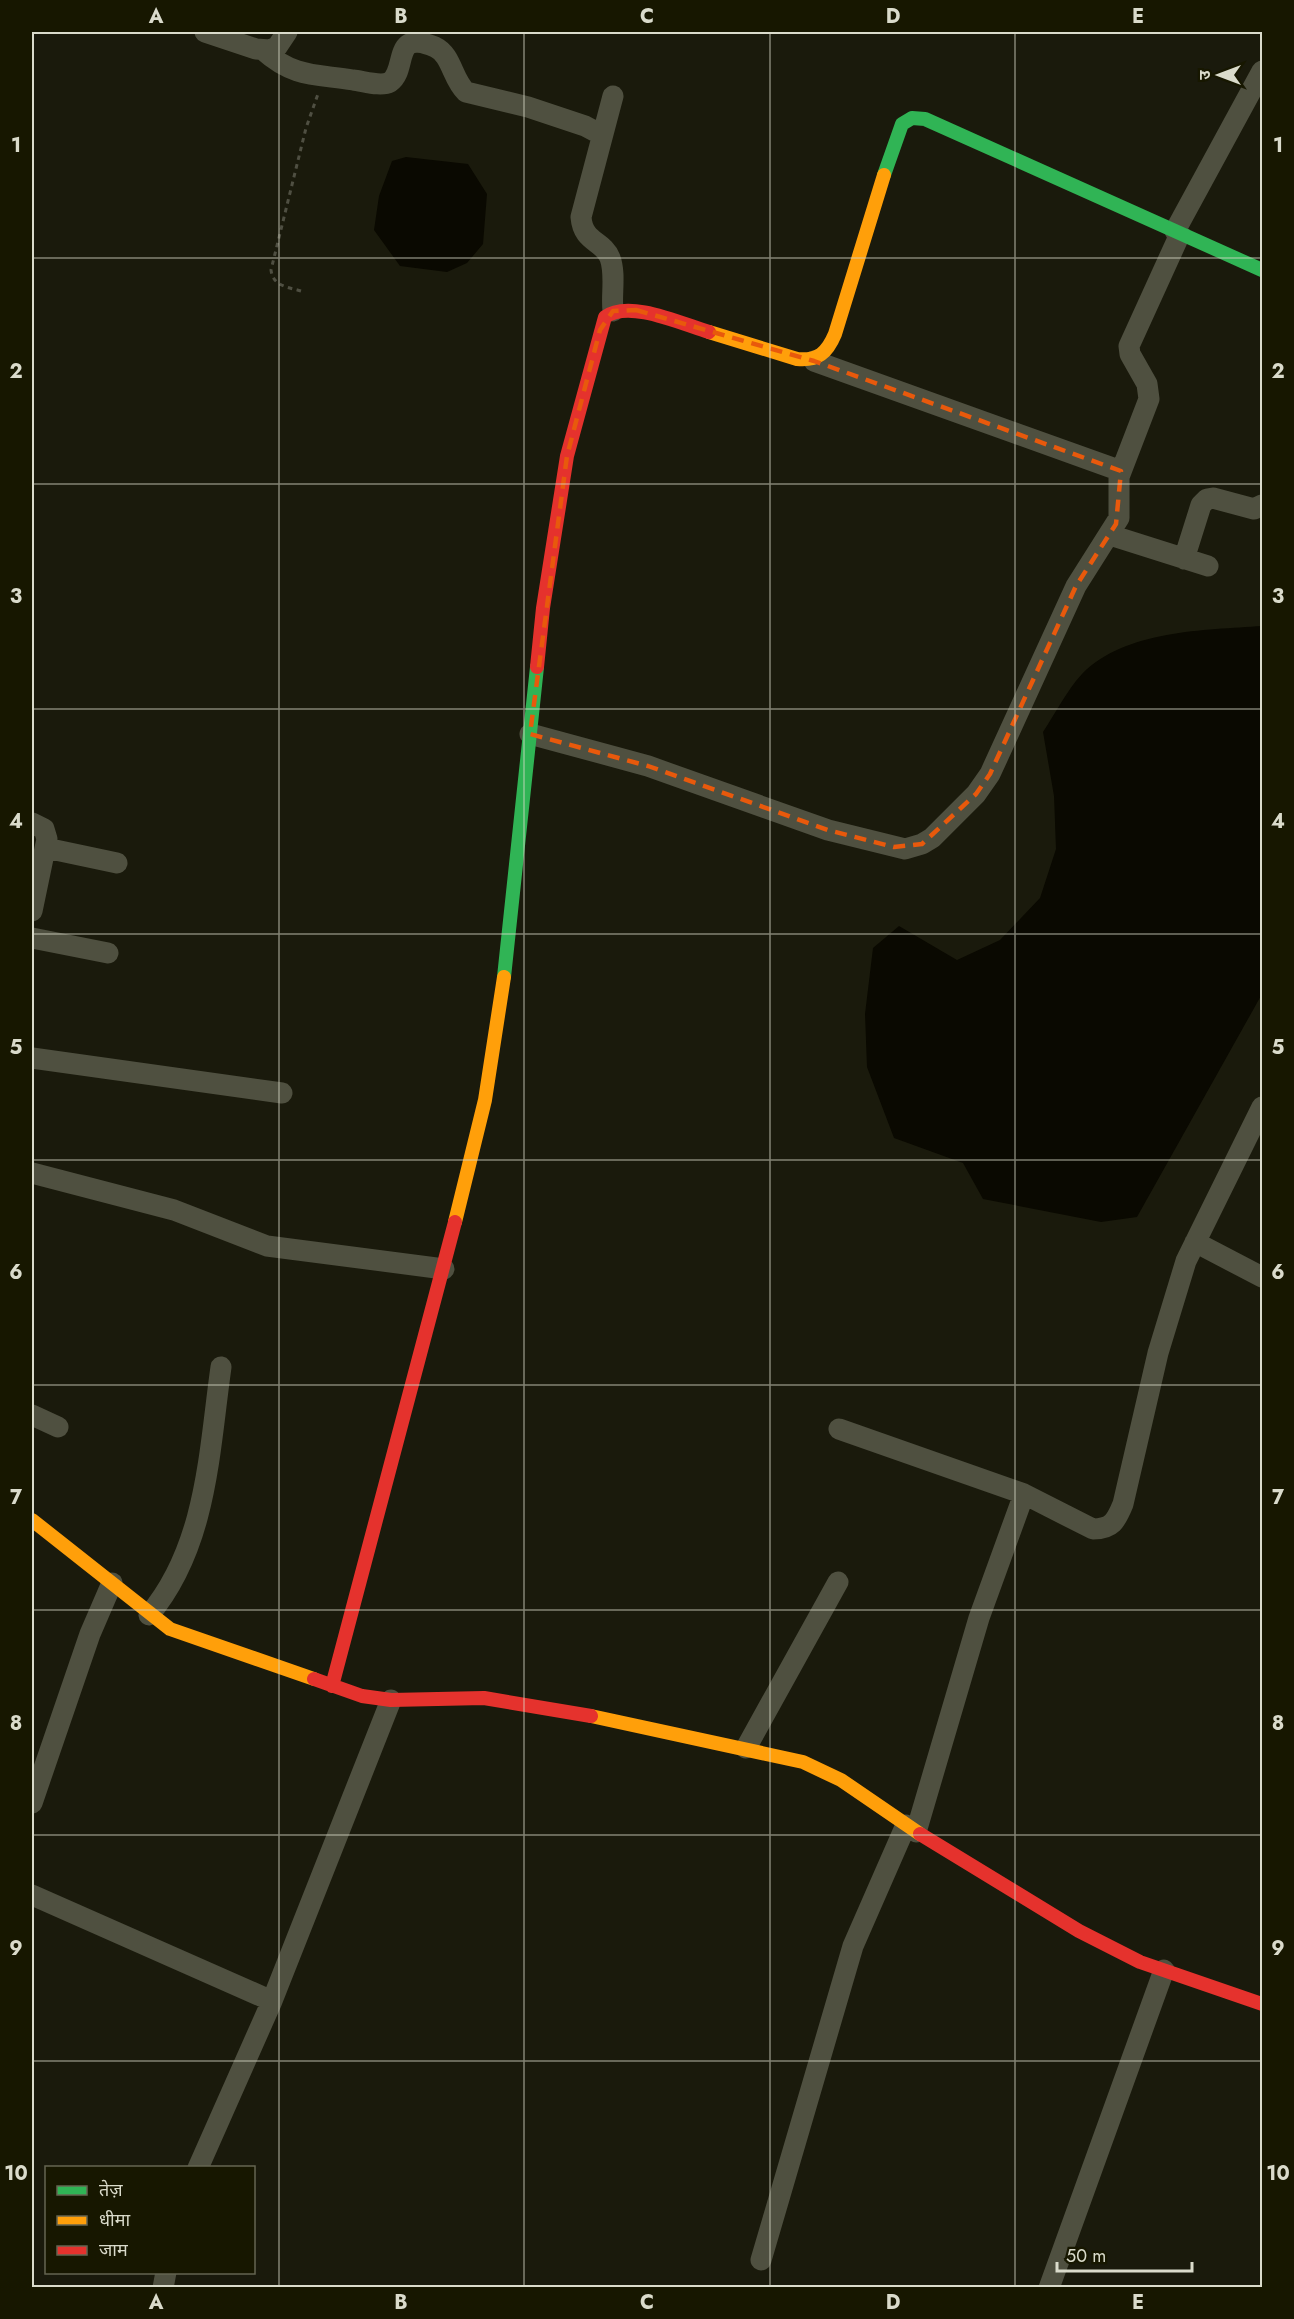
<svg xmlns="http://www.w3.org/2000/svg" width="1294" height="2319" font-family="Jost,'Noto Sans Devanagari',sans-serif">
  <rect width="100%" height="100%" fill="#1a1a0c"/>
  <path fill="#0a0901" d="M406 157 468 164 487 194 483 244 467 263 447 272 400 266 374 230 379 196 392 161Z
    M1262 626V994L1137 1217 1101 1222 983 1199 963 1163 894 1138 867 1067 865 1014 873 948 899 926 957 960 1000 940 1040 898 1056 849 1054 796 1043 732C1055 714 1067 690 1082 674 1125 630 1205 630 1262 626Z"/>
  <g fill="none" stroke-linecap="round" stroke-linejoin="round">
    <path stroke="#4f4f42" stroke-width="3" stroke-dasharray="4.5 4.5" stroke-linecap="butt" d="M301 291C287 287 273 286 271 270L306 128 318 94"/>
    <path stroke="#4f5040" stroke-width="21" d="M205 32 256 49 270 50 277 47 287 32
      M263 50C294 78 316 74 353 80 363 81 381 87 390 82 408 70 391 28 435 47 452 55 452 79 466 92L528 107 585 126 602 135
      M613 96 581 217C583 243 603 240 610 258 616 274 611 295 613 311
      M1175 231 1262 71
      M814 361 1121 471
      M1110 535 1208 566
      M1184 559 1201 505 1207 499 1213 498 1254 509 1262 505
      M530 734 648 766 828 830 905 849 922 844 932 838 976 794 990 774 1076 586 1119 518V477L1149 399 1147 384 1130 354 1129 346 1180 234
      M32 823 44 829 47 839 32 911
      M46 848 117 863
      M32 938 108 953
      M32 1058 282 1093
      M32 1173 174 1210 267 1246 444 1269
      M1195 1242 1262 1277
      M32 1415 58 1427
      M839 1429 1024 1494
      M149 1615C207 1546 209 1452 221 1367
      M746 1748 838 1582
      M32 1803 90 1634 112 1583
      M916 1832 979 1618 1024 1494 1093 1529C1112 1529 1116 1521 1123 1504L1158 1353 1186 1261 1262 1107
      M32 1895 272 2001
      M198 2168 272 2001 391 1700
      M761 2260 853 1946 906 1825
      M163 2288 166 2272
      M1049 2288 1164 1970"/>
    <path stroke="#30b455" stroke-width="14" d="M884 175 902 124 912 118 925 119 1262 270
      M504 977 537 667"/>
    <path stroke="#ff9f0a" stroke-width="14" d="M709 332 797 359C818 361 827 353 835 334L884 175
      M455 1222 485 1100 504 977
      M32 1520 170 1629 314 1679
      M591 1716 803 1762 841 1780 920 1834"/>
    <path stroke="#e5322d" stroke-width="14" d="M537 667 543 608 567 456 605 317C629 299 682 324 709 332
      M314 1679 362 1696 391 1700 484 1698 591 1716
      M332 1686 455 1222
      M920 1834 1079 1931 1140 1962 1262 2004"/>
  </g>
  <path fill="none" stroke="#e8590c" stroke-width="4.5" stroke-dasharray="12 8" stroke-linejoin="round" d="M636 310 814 361 1121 471 1116 524 1076 586 990 774 976 794 922 844 894 847 828 830 648 766 530 734 567 456 600 330 613 311Z"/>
  <path fill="none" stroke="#dadbcb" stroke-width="1.5" stroke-opacity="0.55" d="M279 32V2288M524 32V2288M770 32V2288M1015 32V2288M32 258H1262M32 484H1262M32 709H1262M32 934H1262M32 1160H1262M32 1385H1262M32 1610H1262M32 1835H1262M32 2061H1262"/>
  <rect width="1294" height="2319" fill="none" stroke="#171700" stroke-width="66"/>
  <rect x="45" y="2166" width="210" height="108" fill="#171700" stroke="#656551" stroke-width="1.5"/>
  <rect x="57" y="2186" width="30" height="9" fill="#30b455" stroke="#656551" stroke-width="1.5"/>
  <text x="99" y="2196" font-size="18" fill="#dadbcb">तेज़</text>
  <rect x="57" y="2216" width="30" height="9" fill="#ff9f0a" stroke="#656551" stroke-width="1.5"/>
  <text x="99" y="2226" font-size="18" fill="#dadbcb">धीमा</text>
  <rect x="57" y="2246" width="30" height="9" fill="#e5322d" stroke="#656551" stroke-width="1.5"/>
  <text x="99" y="2256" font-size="18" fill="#dadbcb">जाम</text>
  <g transform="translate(1219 75) rotate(270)" stroke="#171700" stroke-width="4.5" paint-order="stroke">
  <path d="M0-4.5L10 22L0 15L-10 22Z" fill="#dadbcb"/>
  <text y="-9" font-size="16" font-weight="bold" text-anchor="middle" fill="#dadbcb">उ</text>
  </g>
  <path d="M1057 2262v9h135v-9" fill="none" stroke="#dadbcb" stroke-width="3"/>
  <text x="1066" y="2262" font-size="18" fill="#dadbcb" stroke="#171700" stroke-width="4.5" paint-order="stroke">50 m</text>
  <rect x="33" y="33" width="1228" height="2253" fill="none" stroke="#dadbcb" stroke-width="2"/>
  <g font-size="20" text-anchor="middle" font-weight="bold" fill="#dadbcb">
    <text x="156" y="23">A</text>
    <text x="401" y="23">B</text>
    <text x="647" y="23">C</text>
    <text x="893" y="23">D</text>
    <text x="1138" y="23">E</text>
    <text x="16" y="152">1</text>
    <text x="1278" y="152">1</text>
    <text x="16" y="378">2</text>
    <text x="1278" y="378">2</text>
    <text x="16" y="603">3</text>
    <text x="1278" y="603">3</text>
    <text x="16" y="828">4</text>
    <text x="1278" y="828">4</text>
    <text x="16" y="1054">5</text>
    <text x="1278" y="1054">5</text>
    <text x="16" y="1279">6</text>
    <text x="1278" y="1279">6</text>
    <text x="16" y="1504">7</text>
    <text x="1278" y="1504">7</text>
    <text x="16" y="1730">8</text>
    <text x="1278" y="1730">8</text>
    <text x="16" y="1955">9</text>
    <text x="1278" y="1955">9</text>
    <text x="16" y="2180">10</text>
    <text x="1278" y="2180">10</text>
    <text x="156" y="2309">A</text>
    <text x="401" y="2309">B</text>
    <text x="647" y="2309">C</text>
    <text x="893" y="2309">D</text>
    <text x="1138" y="2309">E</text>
  </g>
</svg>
